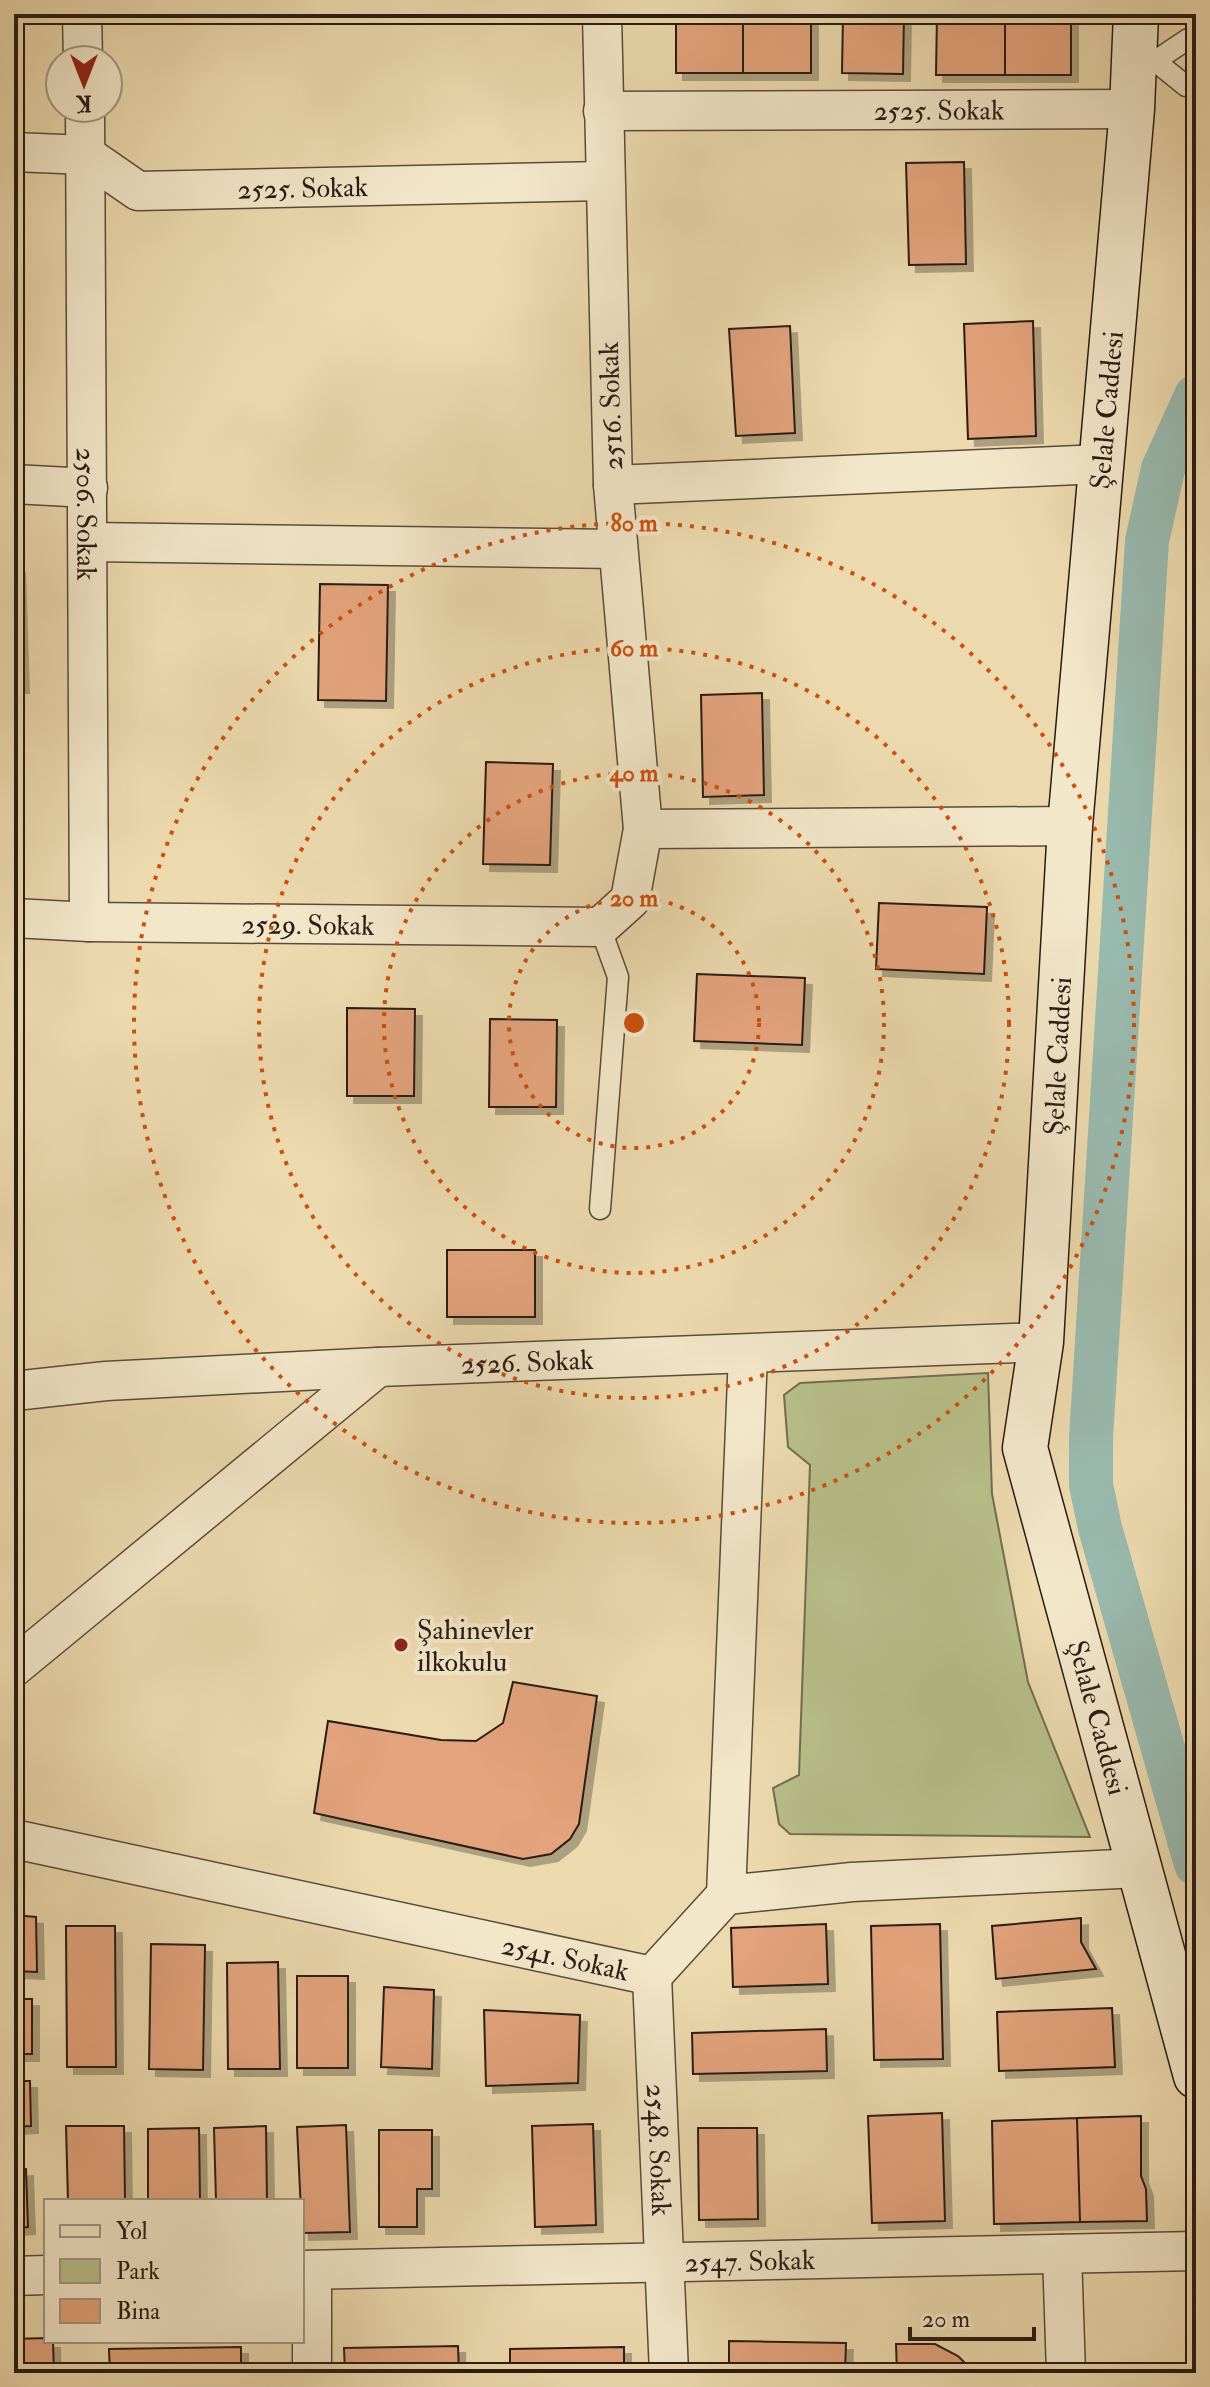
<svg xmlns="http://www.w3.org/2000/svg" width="1210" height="2387" font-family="'IM FELL Double Pica',serif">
  <defs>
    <filter id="shadow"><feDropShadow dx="7" dy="7" stdDeviation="0" flood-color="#0004"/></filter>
  </defs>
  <rect width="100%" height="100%" fill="#ecdaae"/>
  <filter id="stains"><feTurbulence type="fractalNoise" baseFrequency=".0025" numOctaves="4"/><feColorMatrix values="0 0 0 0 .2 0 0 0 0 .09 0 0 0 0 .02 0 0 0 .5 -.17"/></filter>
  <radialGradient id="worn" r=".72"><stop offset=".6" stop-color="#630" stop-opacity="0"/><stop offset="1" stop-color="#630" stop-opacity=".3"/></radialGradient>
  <path fill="#b8bf8a" stroke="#716d50" stroke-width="2" d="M988 1373 992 1494 1028 1682 1090 1837 790 1834 779 1824 773 1788 799 1775 810 1465 788 1447 784 1395 800 1383Z"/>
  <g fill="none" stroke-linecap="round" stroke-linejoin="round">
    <path stroke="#99baaf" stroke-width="44" d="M1196 396 1163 469 1147 541 1091 1438V1485L1100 1528 1196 1864"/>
  </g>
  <path fill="#e3a37c" stroke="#2a1b15" stroke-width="2" filter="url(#shadow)" d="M676 14H743V73H676Z
    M743 14H811V73H743Z
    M843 14H904L903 74 842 73Z
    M937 14H1005V75H936Z
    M1005 14H1071V75H1005Z
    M964 162 966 264 909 265 906 163Z
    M1033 321 1036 436 968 439 964 324Z
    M790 326 795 433 736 436 729 329Z
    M14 566H18L22 686H14Z
    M320 584 388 585 386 701 318 700Z
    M762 693 764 795 703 797 701 695Z
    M486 762 553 764 550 865 483 864Z
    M879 903 987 907 984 974 876 969Z
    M697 974 805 978 802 1045 694 1041Z
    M347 1008 415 1009 414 1096H347Z
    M490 1019 557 1020 556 1107H489Z
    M447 1250H535V1317H447Z
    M513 1682 597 1696 579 1824 570 1839 551 1854 523 1859 314 1813 328 1721 441 1740 476 1741 503 1723Z
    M14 1915 36 1917 37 1972 14 1971Z
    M1081 1918V1942L1096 1969 996 1979 992 1926Z
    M826 1924 828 1984 733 1987 731 1928Z
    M940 1924 943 2059 874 2060 871 1926Z
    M66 1926H115L116 2067H67Z
    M151 1944 205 1945 203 2070 149 2069Z
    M278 1962 280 2069H228L227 1963Z
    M297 1976H348V2068H297Z
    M384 1987 434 1990 432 2069 381 2067Z
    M14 1999H32V2054H14Z
    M1112 2008 1115 2067 999 2071 997 2012Z
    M484 2010 580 2015 578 2083 486 2086Z
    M826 2029 827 2071 693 2074 692 2033Z
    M14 2081H30L31 2126 14 2127Z
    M942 2113 945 2221 872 2223 868 2116Z
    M1141 2116V2176L1146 2189 1147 2221 1080 2222 1077 2118Z
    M1077 2118 1080 2222 994 2224 992 2121Z
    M593 2124 596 2225 535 2227 532 2126Z
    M346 2125 350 2232 302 2233 297 2127Z
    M66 2126H124L125 2201H68Z
    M266 2126 267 2201H216L214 2128Z
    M199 2128 200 2201H148V2129Z
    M698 2128H757L758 2219 699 2220Z
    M379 2130H432V2189H417V2227H379Z
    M26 2169 28 2227 14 2228V2170Z
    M46 2338V2341H53L54 2373H14V2339Z
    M729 2341 846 2343 845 2373H729Z
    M896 2344H935L958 2356 975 2373H897Z
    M458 2346 459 2373H345L344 2348Z
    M241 2347V2373H110L109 2349Z
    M624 2347V2373H510V2349Z"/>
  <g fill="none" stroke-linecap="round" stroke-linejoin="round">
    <g stroke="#5a4b3b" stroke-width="23">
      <path id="lane" d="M1134 60 1155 61 1188 39H1196
        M1155 61 1186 86H1196
        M600 1209 618 977 600 927"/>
    </g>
    <g stroke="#5a4b3b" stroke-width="41">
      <g id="street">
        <path d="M82 14 83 60"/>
        <path id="s1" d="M85 108 89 922"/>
        <path id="s2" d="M603 111 1132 109"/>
        <path id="s3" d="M14 152 86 155 138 191 604 181"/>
        <path d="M14 484 88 488"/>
        <path d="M613 485 1101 464"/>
        <path d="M89 542 617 549"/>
        <path d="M643 829 1070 826"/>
        <path id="s4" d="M14 918 89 922 600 927 630 900 643 829 613 485 602 14"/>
        <path id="s5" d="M14 1391 106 1381 378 1367 1041 1342"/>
        <path d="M14 1667 378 1367"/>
        <path id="s6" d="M14 1839 652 1976 726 1895 852 1882 1139 1868"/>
        <path d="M726 1895 748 1354"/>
        <path id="s7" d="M652 1976 669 2373"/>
        <path d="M1062 2254 1066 2373"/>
        <path id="s8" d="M302 2270 1196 2251"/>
        <path d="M312 2270V2373"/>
        <path d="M14 2276 46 2275"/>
      </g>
    </g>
    <g stroke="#2a1b15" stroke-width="47">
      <g id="secondary">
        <path id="s9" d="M1136 14 1132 109 1070 826 1041 1342 1025 1448 1196 2076"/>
      </g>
    </g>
    <use href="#lane" stroke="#f3e7ca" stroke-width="20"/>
    <use href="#street" stroke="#f3e7ca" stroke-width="38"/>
    <use href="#secondary" stroke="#f3e7ca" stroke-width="44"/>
  </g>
  <g fill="none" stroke="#cc500d" stroke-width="4" stroke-dasharray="4 8">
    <circle cx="634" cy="1023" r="125"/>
    <circle cx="634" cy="1023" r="250"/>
    <circle cx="634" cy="1023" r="375"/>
    <circle cx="634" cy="1023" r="500"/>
  </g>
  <circle fill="#8f2418" stroke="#f3e7ca" stroke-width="3" cx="401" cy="1645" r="8"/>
  <g text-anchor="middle" stroke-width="8" stroke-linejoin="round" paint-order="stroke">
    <g font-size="28" fill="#2a1b15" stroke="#f3e7ca">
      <text dy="10" stroke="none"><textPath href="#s2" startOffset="336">2525. Sokak</textPath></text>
      <text dy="10" stroke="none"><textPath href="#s3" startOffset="300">2525. Sokak</textPath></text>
      <text transform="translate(610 406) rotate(-92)" y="10">2516. Sokak</text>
      <text transform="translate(1106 410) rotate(-85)" y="10">Şelale Caddesi</text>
      <text dy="10" stroke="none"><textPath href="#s1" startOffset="406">2506. Sokak</textPath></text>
      <text dy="10" stroke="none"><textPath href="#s4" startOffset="294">2529. Sokak</textPath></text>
      <text transform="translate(1057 1056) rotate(-87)" y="10">Şelale Caddesi</text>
      <text dy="10" stroke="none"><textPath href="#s5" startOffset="514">2526. Sokak</textPath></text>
      <text dy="10" stroke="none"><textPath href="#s9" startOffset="1718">Şelale Caddesi</textPath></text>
      <text dy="10" stroke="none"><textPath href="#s6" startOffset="564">2541. Sokak</textPath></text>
      <text dy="10" stroke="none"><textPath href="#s7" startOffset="174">2548. Sokak</textPath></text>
      <text dy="10" stroke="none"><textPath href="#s8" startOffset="448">2547. Sokak</textPath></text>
    </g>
    <g font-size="28" fill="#2a1b15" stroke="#f3e7ca" text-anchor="start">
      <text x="417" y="1639">Şahinevler<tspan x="417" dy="32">ilkokulu</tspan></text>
    </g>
  </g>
  <circle cx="634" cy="1023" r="12" fill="#cc500d" stroke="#f3e7ca" stroke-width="4"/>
  <g font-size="24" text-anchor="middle" font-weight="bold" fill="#cc500d" stroke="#f3e7ca" stroke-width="8" stroke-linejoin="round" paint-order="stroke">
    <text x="634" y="531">80 m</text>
    <text x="634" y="656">60 m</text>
    <text x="634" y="781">40 m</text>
    <text x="634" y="906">20 m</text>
  </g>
  <rect width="1210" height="2387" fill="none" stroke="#ecdaae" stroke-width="48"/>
  <rect x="16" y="16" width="1178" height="2355" fill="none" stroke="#2a1b15" stroke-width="4"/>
  <rect x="24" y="24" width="1162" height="2339" fill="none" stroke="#2a1b15" stroke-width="2"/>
  <rect x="44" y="2199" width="260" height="144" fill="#f3e7ca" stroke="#a39582" stroke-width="2"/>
  <rect x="60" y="2225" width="40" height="12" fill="#f3e7ca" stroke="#a39582" stroke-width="2"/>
  <text x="116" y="2239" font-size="24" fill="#2a1b15">Yol</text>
  <rect x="60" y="2259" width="40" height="24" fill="#b8bf8a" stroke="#a39582" stroke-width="2"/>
  <text x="116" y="2279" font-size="24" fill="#2a1b15">Park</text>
  <rect x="60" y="2299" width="40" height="24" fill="#e3a37c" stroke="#a39582" stroke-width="2"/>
  <text x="116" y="2319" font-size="24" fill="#2a1b15">Bina</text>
  <g transform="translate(84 84) rotate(180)"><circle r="38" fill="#f3e7ca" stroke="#a39582" stroke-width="2"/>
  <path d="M0-6L14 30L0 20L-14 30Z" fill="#8f2418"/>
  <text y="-12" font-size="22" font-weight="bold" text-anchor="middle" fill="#2a1b15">K</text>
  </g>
  <path d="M910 2327v12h124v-12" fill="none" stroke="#2a1b15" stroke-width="4"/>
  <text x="922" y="2327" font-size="24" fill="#2a1b15" stroke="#f3e7ca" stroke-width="6" paint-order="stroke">20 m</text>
  <rect width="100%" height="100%" filter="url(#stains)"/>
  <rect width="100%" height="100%" fill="url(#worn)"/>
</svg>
